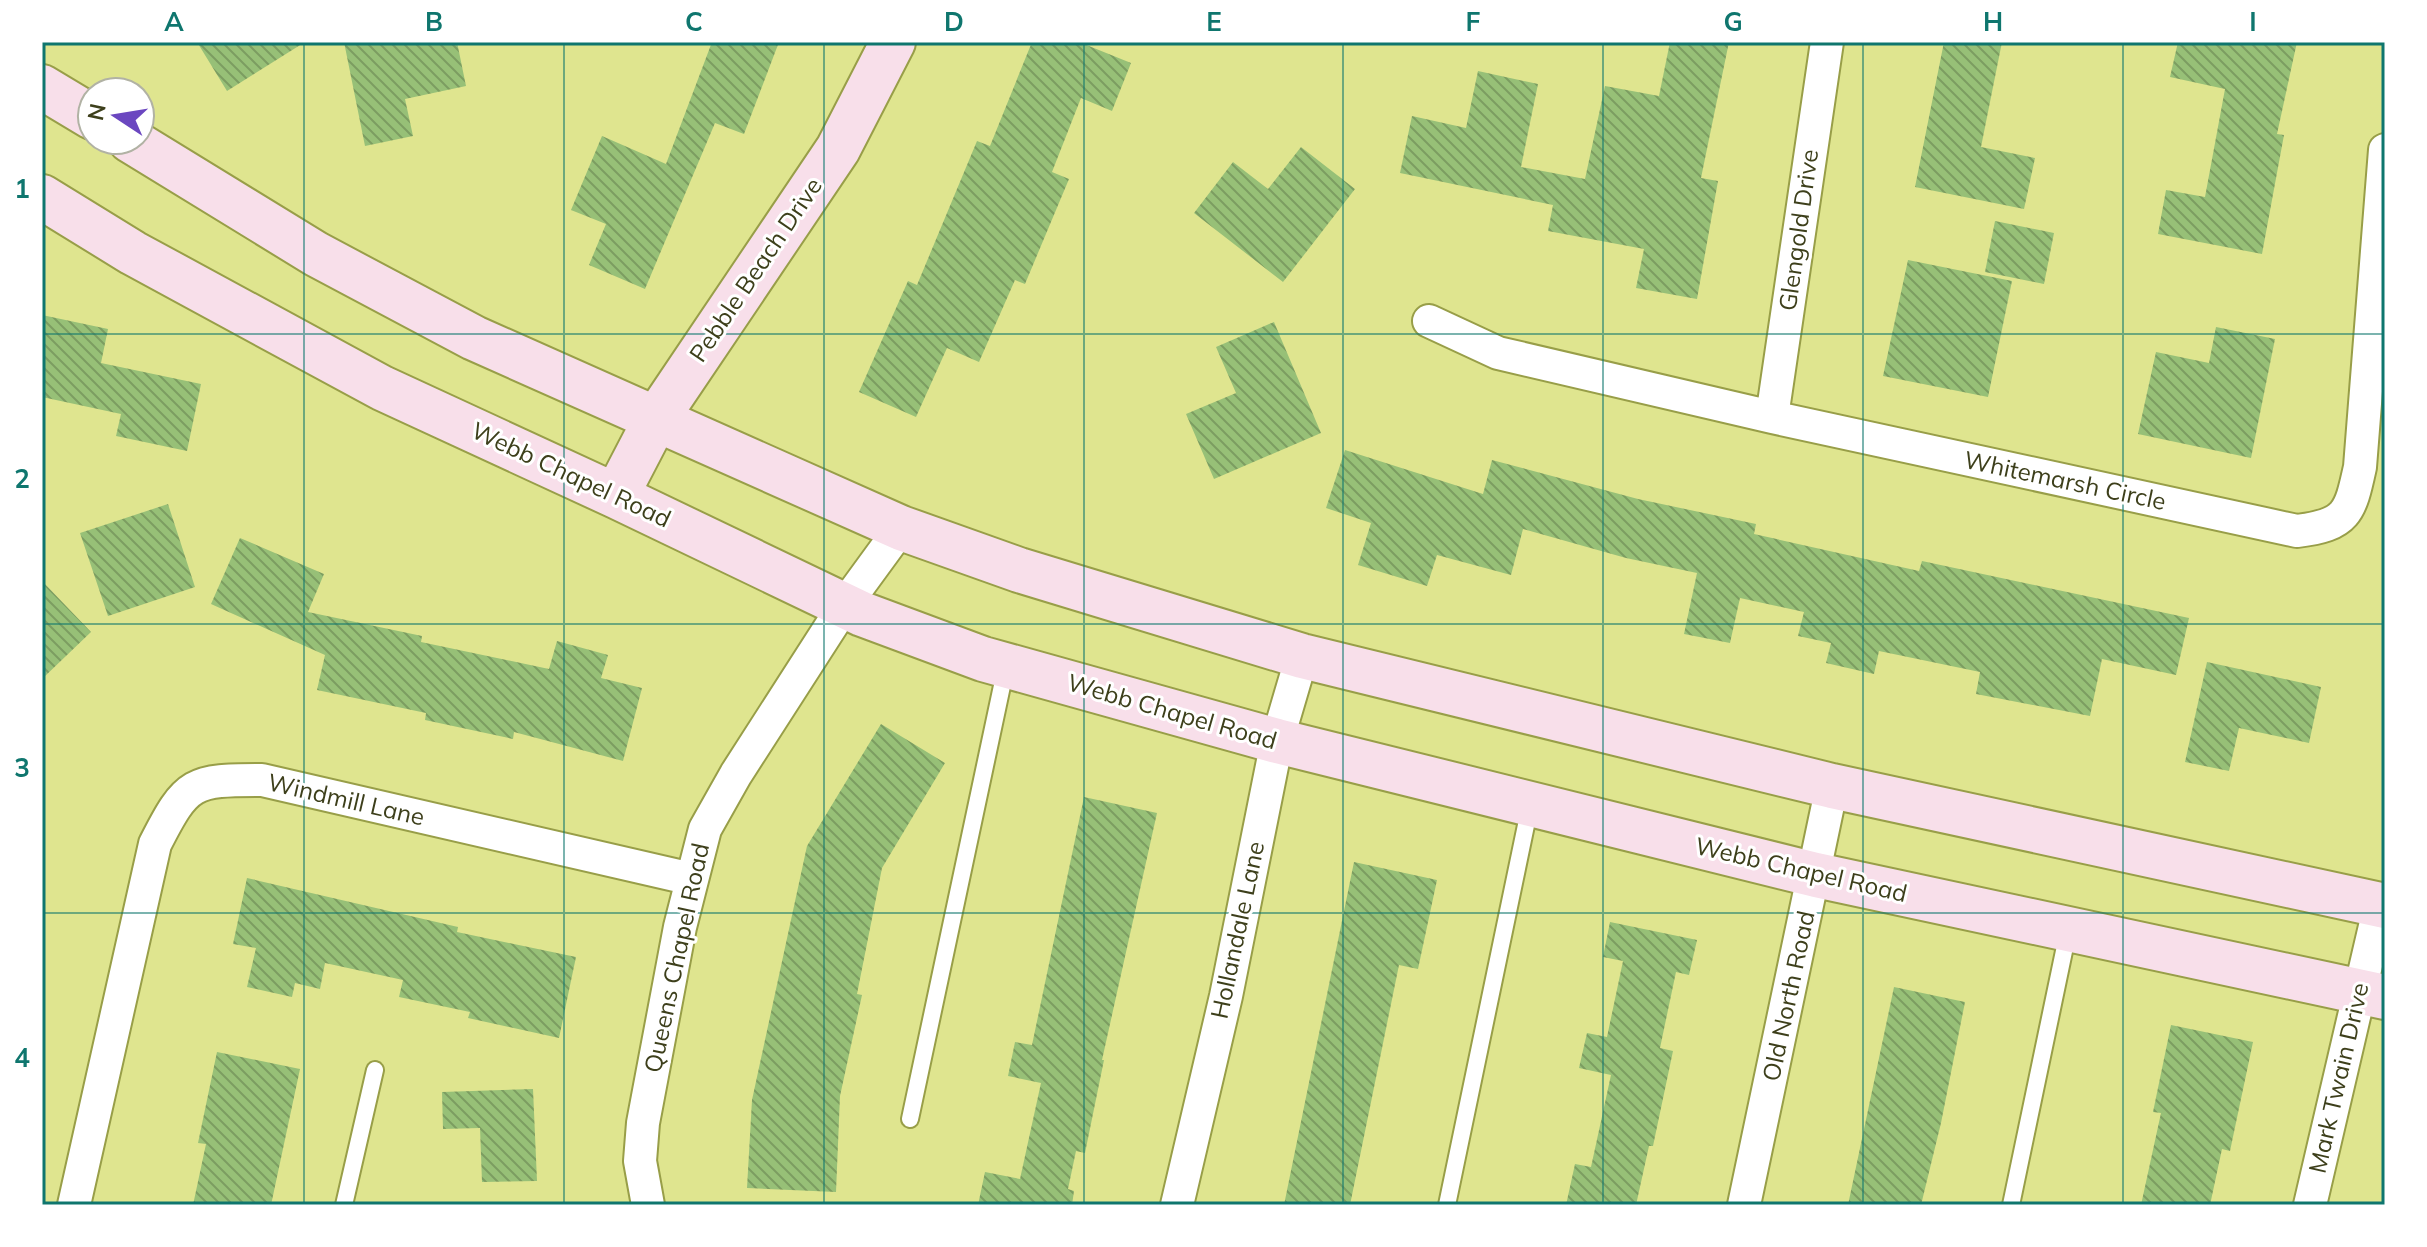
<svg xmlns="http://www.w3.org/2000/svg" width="2427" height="1247" font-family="Mulish,sans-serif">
  <defs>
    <pattern id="building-back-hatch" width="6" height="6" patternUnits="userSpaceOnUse" patternTransform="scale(2)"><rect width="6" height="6" fill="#97c077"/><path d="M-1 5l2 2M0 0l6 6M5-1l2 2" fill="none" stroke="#7c9d61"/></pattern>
  </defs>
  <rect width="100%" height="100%" fill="#dfe58f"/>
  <path fill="url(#building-back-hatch)" d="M197 42H305L227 91Z
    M344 42H457L466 86 405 99 413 136 365 146Z
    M712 42H779L744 134 715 123 645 289 589 265 606 224 571 210 602 136 666 164Z
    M1032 42H1079L1131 63 1112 111 1081 98 1052 172 1069 179 1025 284 1015 280 979 362 947 348 916 417 859 392 908 281 917 285 977 141 990 146Z
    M1670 42H1729L1701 178 1718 181 1697 299 1636 288 1644 249 1548 231 1553 205 1400 173 1412 116 1466 128 1478 71 1538 84 1521 167 1585 179 1605 86 1659 96Z
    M1944 42H2002L1981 147 2035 158 2024 209 1915 187Z
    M2178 42H2297L2277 134 2284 135 2262 254 2158 234 2166 190 2205 197 2225 89 2170 77Z
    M1301 147 1355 189 1283 282 1194 213 1233 162 1268 189Z
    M1995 221 2054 233 2044 284 1985 272Z
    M1908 260 2012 281 1988 397 1883 376Z
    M42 315 108 329 101 363 201 384 187 451 116 436 121 414 42 397Z
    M1274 322 1321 433 1214 479 1186 414 1236 393 1216 347Z
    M2216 327 2275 339 2251 458 2138 434 2156 352 2209 363Z
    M1345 450 1483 494 1492 460 1638 499 1756 524 1754 534 1919 571 1922 561 2189 618 2176 675 2102 659 2090 716 1976 694 1980 672 1879 651 1874 674 1826 663 1831 643 1798 636 1804 612 1740 598 1730 643 1684 634 1697 573 1626 558 1523 529 1511 575 1437 555 1427 586 1358 565 1371 523 1326 508Z
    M168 504 195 587 108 616 80 533Z
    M240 538 324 574 308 612 422 636 421 642 549 669 557 641 608 655 601 678 642 688 623 761 514 732 513 739 425 720 426 713 317 690 325 655 211 604Z
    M42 581 91 632 42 679Z
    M2207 662 2321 687 2309 743 2239 728 2229 771 2185 762Z
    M881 724 945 763 882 868 857 994 862 995 840 1096 836 1192 747 1188 752 1100 807 846Z
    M1084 797 1157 813 1102 1060H1104L1085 1153 1076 1151 1068 1189 1074 1191 1072 1205H978L985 1172 1020 1179 1041 1083 1008 1076 1015 1042 1032 1045Z
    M1354 862 1437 880 1418 969 1399 965 1350 1205H1284Z
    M247 878 458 927 457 932 576 957 559 1038 468 1018 470 1012 399 997 403 980 325 963 320 989 295 983 292 997 247 987 256 948 233 944Z
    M1610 922 1697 940 1689 975 1676 972 1660 1048 1673 1051 1653 1146H1649L1636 1205H1566L1575 1164 1591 1167 1611 1075 1579 1068 1587 1033 1607 1037 1623 961 1603 957Z
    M1894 987 1965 1002 1941 1123 1921 1205H1848Z
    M2171 1025 2253 1042 2230 1151 2222 1149 2210 1205H2141L2161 1113 2153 1112Z
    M217 1052 300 1069 271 1205H193L206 1144 198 1143Z
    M533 1089 537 1181 482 1182 480 1128 443 1129 442 1092Z"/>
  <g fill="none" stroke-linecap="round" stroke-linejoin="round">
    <g stroke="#989e48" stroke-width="20">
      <path id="lane" d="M910 1119 1006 667
        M344 1205 375 1070
        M1447 1205 1530 806
        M2011 1205 2068 932"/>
    </g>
    <g stroke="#989e48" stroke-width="36">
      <path id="street" d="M1429 321 1498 353 1772 417 2297 531C2347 525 2350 513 2360 467L2385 150
        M1772 417 1827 42
        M74 1205 155 844C187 781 192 780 262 780L692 879
        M648 1205 640 1161 643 1123 680 927 705 829 736 774 844 606 901 528
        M1177 1205 1226 996 1277 741 1302 656
        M1744 1205 1832 786
        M2310 1205 2380 905"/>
    </g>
    <g stroke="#989e48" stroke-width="48">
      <path id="secondary" d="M42 87 92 117
        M130 140 316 254 474 338 901 528 1019 570 1302 656 1832 786 2385 906
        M42 197 133 253 382 388 616 496 862 614 983 659 1277 741 1816 875 2385 997
        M616 496 656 419 838 149 893 42"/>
    </g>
    <use href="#lane" stroke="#fff" stroke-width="16"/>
    <use href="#street" stroke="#fff" stroke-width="32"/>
    <use href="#secondary" stroke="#f8dfea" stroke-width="44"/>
  </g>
  <path fill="none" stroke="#0f766e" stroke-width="2" stroke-opacity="0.55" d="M304 42V1205M564 42V1205M824 42V1205M1084 42V1205M1343 42V1205M1603 42V1205M1863 42V1205M2123 42V1205M42 334H2385M42 624H2385M42 913H2385"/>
  <g text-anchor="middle" stroke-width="6" stroke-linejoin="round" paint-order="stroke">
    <g font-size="24" fill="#3d3f1b" stroke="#fff">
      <text transform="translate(1799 230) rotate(-82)" y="8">Glengold Drive</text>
      <text transform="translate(756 270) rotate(-56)" y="8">Pebble Beach Drive</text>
      <text transform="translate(571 475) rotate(25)" y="8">Webb Chapel Road</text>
      <text transform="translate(2065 481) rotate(12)" y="8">Whitemarsh Circle</text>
      <text transform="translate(1172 712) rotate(16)" y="8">Webb Chapel Road</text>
      <text transform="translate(346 800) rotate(13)" y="8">Windmill Lane</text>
      <text transform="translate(1801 870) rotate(13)" y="8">Webb Chapel Road</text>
      <text transform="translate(1238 930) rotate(-78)" y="8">Hollandale Lane</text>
      <text transform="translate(677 958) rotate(-78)" y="8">Queens Chapel Road</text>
      <text transform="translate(1789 996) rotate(-78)" y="8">Old North Road</text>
      <text transform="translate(2339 1078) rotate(-77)" y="8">Mark Twain Drive</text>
    </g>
  </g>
  <rect width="2427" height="1247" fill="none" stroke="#ffffff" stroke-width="88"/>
  <g transform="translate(116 116) rotate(282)"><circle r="38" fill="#ffffff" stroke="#b1b2a4" stroke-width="2"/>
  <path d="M0-6L14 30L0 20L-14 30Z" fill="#6b47c0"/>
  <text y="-12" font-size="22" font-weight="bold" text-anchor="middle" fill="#3d3f1b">N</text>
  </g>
  <rect x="44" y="44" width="2339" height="1159" fill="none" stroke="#0f766e" stroke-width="3"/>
  <g font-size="26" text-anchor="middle" font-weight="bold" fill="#0f766e">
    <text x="174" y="31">A</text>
    <text x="434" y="31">B</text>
    <text x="694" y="31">C</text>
    <text x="954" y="31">D</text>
    <text x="1214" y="31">E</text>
    <text x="1473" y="31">F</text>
    <text x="1733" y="31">G</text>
    <text x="1993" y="31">H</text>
    <text x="2253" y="31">I</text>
    <text x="22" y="198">1</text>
    <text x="22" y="488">2</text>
    <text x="22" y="777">3</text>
    <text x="22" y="1067">4</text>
  </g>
</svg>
